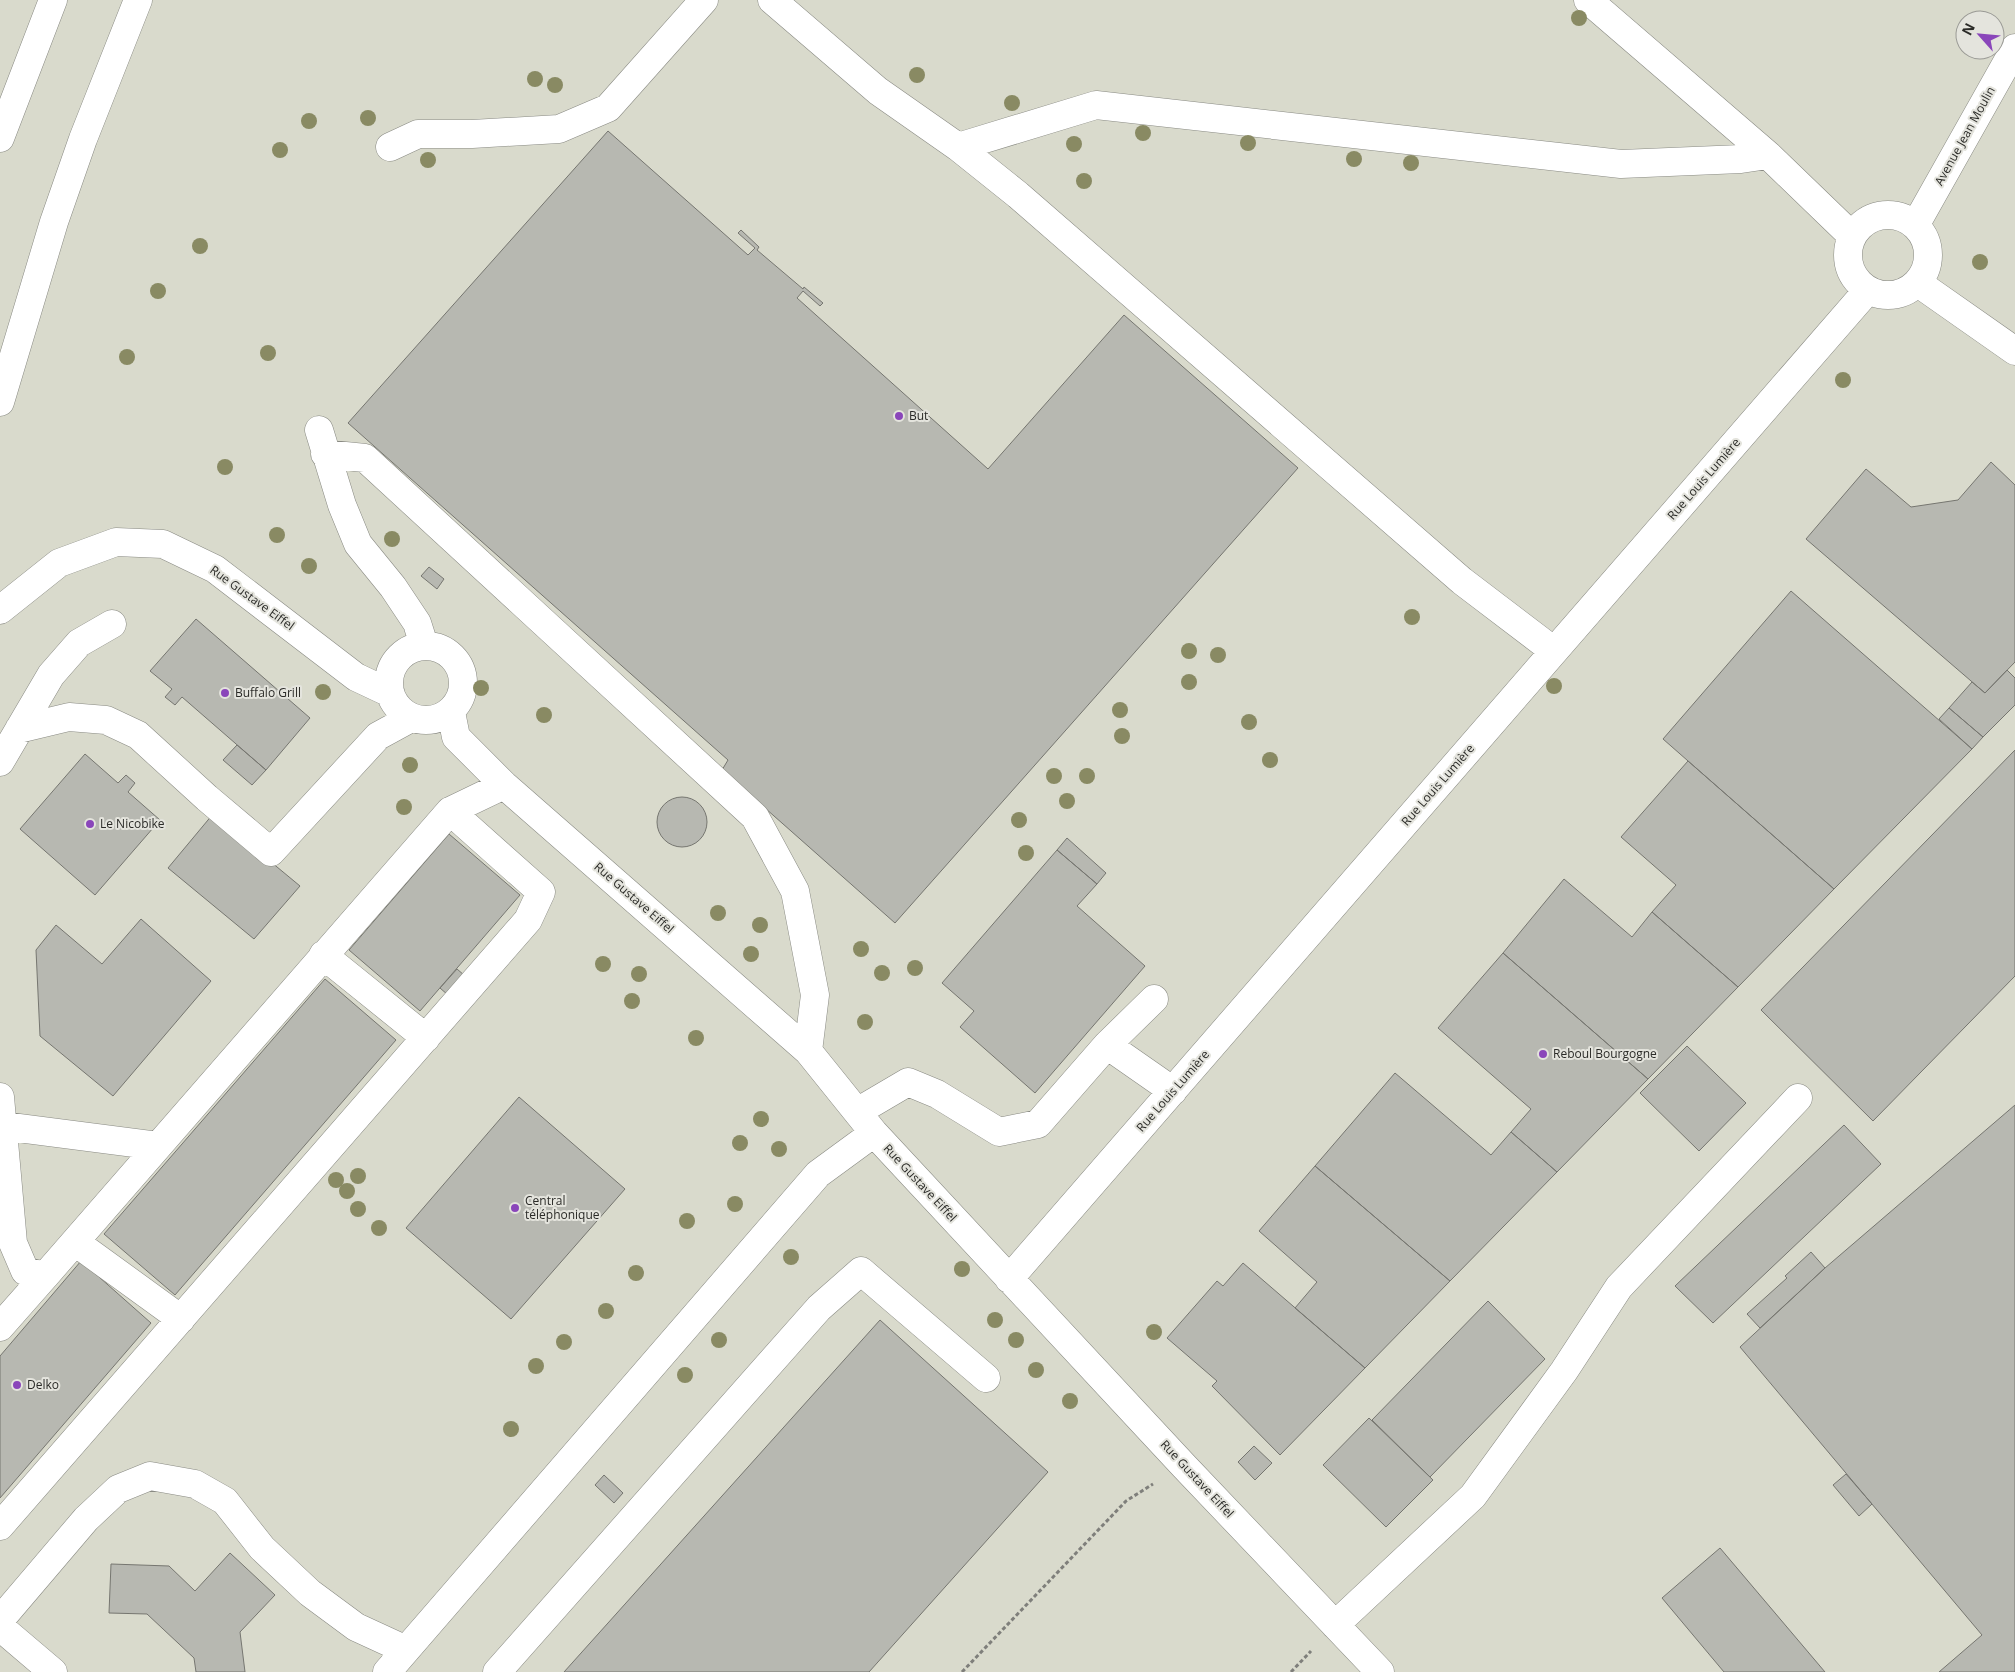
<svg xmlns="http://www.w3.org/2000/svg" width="2015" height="1672" font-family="'Open Sans',sans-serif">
  <rect width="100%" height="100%" fill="#e4e4dd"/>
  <path fill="#d9dacc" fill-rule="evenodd" d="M0 0H2015V1672H0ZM1965 20H1995V50H1965Z"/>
  <path fill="#b7b8b1" stroke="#767670" d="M608 131 748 255 755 248 738 233 741 230 759 247 757 250 803 289 804 287 823 303 820 306 803 291 797 298 988 469 1124 315 1298 468 895 923 722 770 728 760 348 423Z
    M1991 462 2015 485V662L1985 693 1806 539 1866 469 1911 507 1958 500Z
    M429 567 444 579 437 589 421 576Z
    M1791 591 1972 749 1834 889 1663 739Z
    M196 619 310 718 266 770 182 697 175 705 165 697 172 689 150 671Z
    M2007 670 2015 678V705L1983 737 1949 708 1972 682 1985 693Z
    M1949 708 1983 737 1972 749 1939 719Z
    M237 745 266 770 252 785 223 760Z
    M2015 750V976L1873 1121 1761 1010Z
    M85 754 118 783 126 775 135 783 128 792 160 820 95 895 20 829Z
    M1688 761 1834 889 1738 987 1652 912 1676 885 1621 837Z
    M657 822a25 25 0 1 1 50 0a25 25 0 1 1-50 0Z
    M213 814 300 886 254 939 168 868Z
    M449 834 520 895 420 1011 349 950Z
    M1067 838 1106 873 1097 884 1057 850Z
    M1057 850 1097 884 1077 906 1145 966 1035 1093 960 1027 974 1011 942 983Z
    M1564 879 1632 937 1652 912 1738 987 1648 1079 1503 953Z
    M141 919 211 981 113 1096 40 1036 36 950 56 925 102 964Z
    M1503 953 1648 1079 1557 1172 1511 1132 1531 1109 1438 1028Z
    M457 969 464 975 448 995 440 988Z
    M325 979 396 1040 175 1295 104 1234Z
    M1687 1046 1746 1103 1699 1151 1640 1093Z
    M1395 1073 1491 1155 1511 1132 1557 1172 1450 1281 1315 1166Z
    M519 1097 625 1189 511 1319 406 1228Z
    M2015 1105V1672H1939L1982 1635 1740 1347 1825 1268Z
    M1844 1125 1881 1164 1713 1323 1675 1286Z
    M1315 1166 1450 1281 1365 1368 1295 1308 1317 1282 1259 1231Z
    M1811 1252 1825 1268 1760 1328 1747 1314 1787 1278 1785 1276Z
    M81 1261 151 1323 0 1498V1356Z
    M1243 1263 1365 1368 1280 1455 1212 1386 1217 1381 1167 1338 1217 1281 1223 1286Z
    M1488 1301 1545 1359 1430 1477 1372 1420Z
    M880 1320 1048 1472 869 1672H564Z
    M1369 1418 1433 1480 1386 1527 1323 1465Z
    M1254 1446 1272 1463 1255 1480 1238 1462Z
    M1846 1474 1872 1504 1859 1516 1833 1485Z
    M604 1475 623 1493 614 1503 595 1485Z
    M1720 1548 1825 1672H1724L1662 1598Z
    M230 1553 275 1595 240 1632 245 1672H196L194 1658 147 1614 109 1613 111 1564 169 1566 195 1591Z"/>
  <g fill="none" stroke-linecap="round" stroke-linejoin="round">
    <g stroke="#898a83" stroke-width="29">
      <path id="minor" d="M772 0 878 91 958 147 1018 195 1462 581 1554 651
        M1588 0 1768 155
        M390 147 418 134H472L559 129 608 108 704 0
        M958 147 1096 105 1621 164 1741 159 1768 155 1852 236
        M1848 255a40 40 0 1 1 80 0a40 40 0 1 1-80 0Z
        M1916 224 2015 48
        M1918 283 2015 351
        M319 430 342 505 358 544 393 587 417 623 424 645
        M325 454 365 458 755 817 795 891 815 995 808 1051
        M0 610 59 563 116 542 163 544 215 569 356 677 390 693
        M389 683a37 37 0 1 1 74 0a37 37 0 1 1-74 0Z
        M451 712 456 737 504 785 808 1051 874 1133 1184 1466 1380 1672
        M19 729 69 717 106 720 138 735 207 798 271 852 378 736 411 718
        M0 762 51 675 79 643 112 624
        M323 955 426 1038
        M1107 1045 1173 1091
        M0 1097 13 1243 25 1271 45 1276 450 811 504 785
        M857 1112 908 1082 937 1094 999 1132 1038 1124 1107 1045 1154 999
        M3 1126 158 1146
        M75 1242 181 1319
        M1009 1279 1867 291
        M0 1327 45 1276
        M0 1526 528 920 541 892 450 811
        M0 1620 86 1519 118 1489 150 1476 195 1484 225 1501 262 1548 310 1593 356 1627 406 1650
        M1335 1625 1473 1496 1564 1371 1619 1287 1798 1098
        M0 1627 53 1672
        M387 1672 818 1174 874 1133
        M497 1672 819 1308 861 1271 986 1378"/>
    </g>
    <g stroke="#898a83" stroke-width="29">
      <path id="major" d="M0 138 53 0
        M0 402 54 222 83 139 138 0"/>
    </g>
    <path stroke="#7f7f7b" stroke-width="3" stroke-dasharray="4 2.5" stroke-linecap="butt" d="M962 1672 1126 1501 1153 1484
      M1291 1672 1311 1651"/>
    <use href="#minor" stroke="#fff" stroke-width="28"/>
    <use href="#major" stroke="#fff" stroke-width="28"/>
  </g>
  <g fill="#898a63">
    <circle cx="1579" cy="18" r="8"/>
    <circle cx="917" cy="75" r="8"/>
    <circle cx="535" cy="79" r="8"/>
    <circle cx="555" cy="85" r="8"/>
    <circle cx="1012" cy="103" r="8"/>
    <circle cx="368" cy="118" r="8"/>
    <circle cx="309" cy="121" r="8"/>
    <circle cx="1143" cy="133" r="8"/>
    <circle cx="1248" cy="143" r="8"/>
    <circle cx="1074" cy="144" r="8"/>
    <circle cx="280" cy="150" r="8"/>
    <circle cx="1354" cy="159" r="8"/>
    <circle cx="428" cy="160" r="8"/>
    <circle cx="1411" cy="163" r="8"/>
    <circle cx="1084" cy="181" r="8"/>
    <circle cx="200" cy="246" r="8"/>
    <circle cx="1980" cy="262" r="8"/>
    <circle cx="158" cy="291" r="8"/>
    <circle cx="268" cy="353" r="8"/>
    <circle cx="127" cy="357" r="8"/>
    <circle cx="1843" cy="380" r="8"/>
    <circle cx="225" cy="467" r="8"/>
    <circle cx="277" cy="535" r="8"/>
    <circle cx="392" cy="539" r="8"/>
    <circle cx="309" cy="566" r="8"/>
    <circle cx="1412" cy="617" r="8"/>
    <circle cx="1189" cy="651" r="8"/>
    <circle cx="1218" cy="655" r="8"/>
    <circle cx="1189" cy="682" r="8"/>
    <circle cx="1554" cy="686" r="8"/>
    <circle cx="481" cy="688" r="8"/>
    <circle cx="323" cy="692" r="8"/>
    <circle cx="1120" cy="710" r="8"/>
    <circle cx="544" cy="715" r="8"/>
    <circle cx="1249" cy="722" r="8"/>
    <circle cx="1122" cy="736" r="8"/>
    <circle cx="1270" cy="760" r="8"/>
    <circle cx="410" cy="765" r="8"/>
    <circle cx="1054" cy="776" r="8"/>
    <circle cx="1087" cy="776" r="8"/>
    <circle cx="1067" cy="801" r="8"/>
    <circle cx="404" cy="807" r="8"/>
    <circle cx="1019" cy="820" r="8"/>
    <circle cx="1026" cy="853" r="8"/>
    <circle cx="718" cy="913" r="8"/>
    <circle cx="760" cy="925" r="8"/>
    <circle cx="861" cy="949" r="8"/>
    <circle cx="751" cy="954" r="8"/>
    <circle cx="603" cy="964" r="8"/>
    <circle cx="915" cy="968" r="8"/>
    <circle cx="882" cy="973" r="8"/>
    <circle cx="639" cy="974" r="8"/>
    <circle cx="632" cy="1001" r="8"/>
    <circle cx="865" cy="1022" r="8"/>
    <circle cx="696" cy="1038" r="8"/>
    <circle cx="761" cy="1119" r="8"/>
    <circle cx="740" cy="1143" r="8"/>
    <circle cx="779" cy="1149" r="8"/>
    <circle cx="358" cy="1176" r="8"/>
    <circle cx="336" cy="1180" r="8"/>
    <circle cx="347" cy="1191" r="8"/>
    <circle cx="735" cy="1204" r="8"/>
    <circle cx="358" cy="1209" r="8"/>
    <circle cx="687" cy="1221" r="8"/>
    <circle cx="379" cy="1228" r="8"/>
    <circle cx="791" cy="1257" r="8"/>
    <circle cx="962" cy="1269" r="8"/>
    <circle cx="636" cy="1273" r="8"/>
    <circle cx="606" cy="1311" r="8"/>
    <circle cx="995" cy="1320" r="8"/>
    <circle cx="1154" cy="1332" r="8"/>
    <circle cx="719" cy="1340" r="8"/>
    <circle cx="1016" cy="1340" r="8"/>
    <circle cx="564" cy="1342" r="8"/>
    <circle cx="536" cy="1366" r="8"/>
    <circle cx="1036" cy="1370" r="8"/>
    <circle cx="685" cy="1375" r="8"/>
    <circle cx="1070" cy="1401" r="8"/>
    <circle cx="511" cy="1429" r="8"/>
  </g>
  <g fill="#8a46ba" stroke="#e4e4dd" stroke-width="2">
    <circle cx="899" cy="416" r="5"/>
    <circle cx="225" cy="693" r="5"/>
    <circle cx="90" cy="824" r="5"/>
    <circle cx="1543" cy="1054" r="5"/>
    <circle cx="515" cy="1208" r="5"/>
    <circle cx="17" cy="1385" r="5"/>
  </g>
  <g text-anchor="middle" stroke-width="4" stroke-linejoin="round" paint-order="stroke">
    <g font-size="12" fill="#2b2b28" stroke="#e4e4dd">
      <text transform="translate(1965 136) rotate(-61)" y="4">Avenue Jean Moulin</text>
      <text transform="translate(1704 479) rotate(-49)" y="4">Rue Louis Lumière</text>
      <text transform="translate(252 598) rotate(36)" y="4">Rue Gustave Eiffel</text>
      <text transform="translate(1438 785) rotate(-49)" y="4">Rue Louis Lumière</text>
      <text transform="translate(634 898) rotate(41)" y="4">Rue Gustave Eiffel</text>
      <text transform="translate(1173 1091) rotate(-49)" y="4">Rue Louis Lumière</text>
      <text transform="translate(920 1183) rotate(47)" y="4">Rue Gustave Eiffel</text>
      <text transform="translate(1197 1479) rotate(47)" y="4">Rue Gustave Eiffel</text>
    </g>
    <g font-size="12" fill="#2b2b28" stroke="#e4e4dd" text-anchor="start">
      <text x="909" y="420">But</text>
      <text x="235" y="697">Buffalo Grill</text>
      <text x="100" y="828">Le Nicobike</text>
      <text x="1553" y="1058">Reboul Bourgogne</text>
      <text x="525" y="1205">Central<tspan x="525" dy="14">téléphonique</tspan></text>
      <text x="27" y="1389">Delko</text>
    </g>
  </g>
  <g transform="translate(1980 35) rotate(297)"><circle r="24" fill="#e4e4dd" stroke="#9a9a95"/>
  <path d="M0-4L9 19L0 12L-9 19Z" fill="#8a46ba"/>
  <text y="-8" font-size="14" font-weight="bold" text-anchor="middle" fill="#2b2b28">N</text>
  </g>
</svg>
